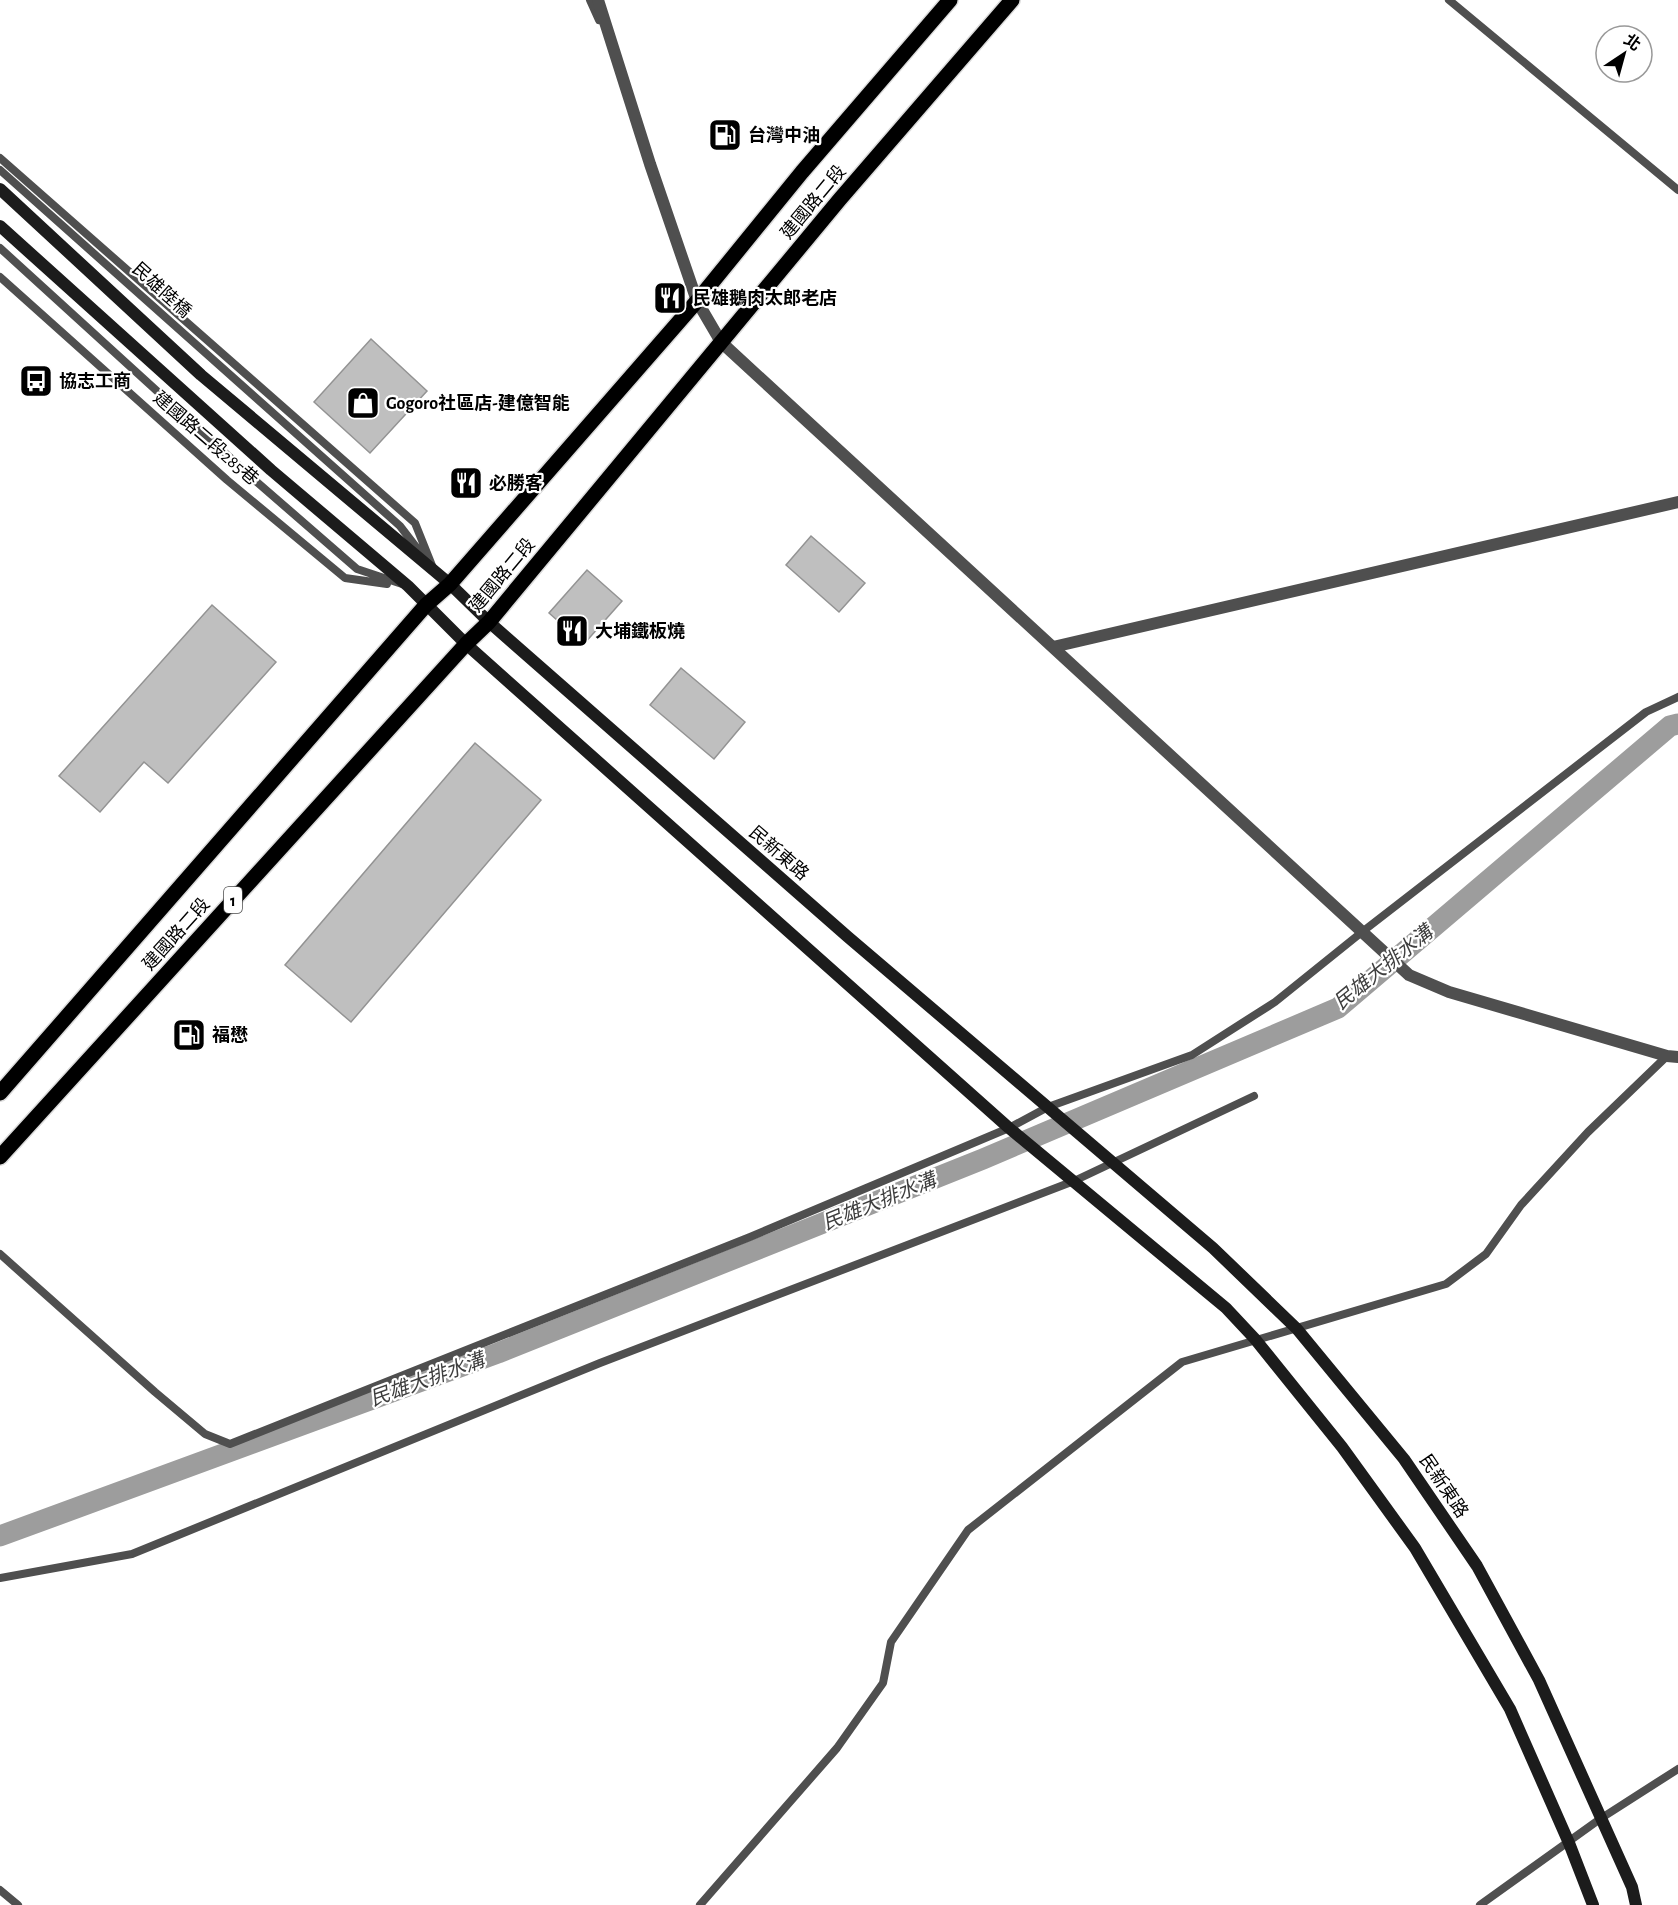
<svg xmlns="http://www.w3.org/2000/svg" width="1678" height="1905" font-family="'Alegreya Sans','Noto Sans TC',sans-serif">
  <rect width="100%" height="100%" fill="#fff"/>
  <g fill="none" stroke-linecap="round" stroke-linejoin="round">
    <path stroke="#9d9d9d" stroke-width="21" d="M0 1536 498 1353 983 1159 1338 1008 1670 726 1678 724"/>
  </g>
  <path fill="#bfbfbf" stroke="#939393" stroke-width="1.5" d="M371 339 427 391 370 453 314 402Z
    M811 536 865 583 839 612 786 565Z
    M587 570 622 601 584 644 549 613Z
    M212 605 276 662 168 783 144 762 100 812 59 776Z
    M681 668 745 722 714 759 650 705Z
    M475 743 541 800 351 1022 285 965Z"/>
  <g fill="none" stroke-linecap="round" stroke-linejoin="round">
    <g stroke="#dbdbdb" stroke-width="18">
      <path id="primary" d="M0 1093 426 605 450 584 697 301 802 172 950 0
        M0 1157 466 644 489 622 840 199 1012 0"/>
    </g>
    <path stroke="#4f4f4f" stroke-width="8" d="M590 0 599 20
      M1449 0 1678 190
      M0 158 415 523 433 568
      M0 170 400 526 423 556
      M0 248 258 483 357 569 402 584
      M0 277 227 480 345 578 387 584
      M0 1254 155 1392 205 1434 230 1444 750 1237 1009 1128 1048 1107 1192 1055 1275 1002 1362 932 1646 712 1678 697
      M0 1578 132 1554 600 1363 1074 1181 1254 1096
      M0 1890 18 1905
      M700 1905 837 1748 883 1683 891 1642 968 1530 1182 1362 1446 1284 1486 1254 1521 1205 1588 1132 1667 1056
      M1480 1905 1600 1819 1678 1769"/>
    <path stroke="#4f4f4f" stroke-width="12" d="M598 0 650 164 697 301 721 342
      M1053 647 1678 502"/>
    <path stroke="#4f4f4f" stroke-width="12" d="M721 342 1409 975 1449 992 1667 1056 1678 1057"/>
    <path stroke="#1c1c1c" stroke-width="12" d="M0 189 201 375 450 584 489 622 848 937 1213 1248 1297 1329 1404 1459 1477 1566 1539 1680 1632 1887 1636 1905
      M0 226 271 470 408 586 466 644 1009 1128 1226 1308 1255 1339 1342 1447 1415 1548 1510 1709 1569 1843 1593 1905"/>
    <use href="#primary" stroke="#000" stroke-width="15"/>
  </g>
  <defs>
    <g id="fuel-square" transform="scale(1.725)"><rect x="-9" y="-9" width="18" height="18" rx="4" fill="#000" stroke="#fff"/><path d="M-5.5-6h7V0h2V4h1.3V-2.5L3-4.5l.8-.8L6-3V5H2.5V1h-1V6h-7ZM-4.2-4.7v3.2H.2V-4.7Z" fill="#fff"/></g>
    <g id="restaurant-square" transform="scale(1.725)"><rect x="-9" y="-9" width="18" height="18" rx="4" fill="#000" stroke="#fff"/><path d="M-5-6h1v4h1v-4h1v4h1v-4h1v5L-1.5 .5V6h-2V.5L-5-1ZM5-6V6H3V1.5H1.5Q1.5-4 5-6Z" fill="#fff"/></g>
    <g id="bus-square" transform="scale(1.725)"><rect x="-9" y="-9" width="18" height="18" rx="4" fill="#000" stroke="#fff"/><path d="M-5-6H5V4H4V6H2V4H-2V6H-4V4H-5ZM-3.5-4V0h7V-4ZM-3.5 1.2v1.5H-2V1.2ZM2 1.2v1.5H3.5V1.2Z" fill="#fff"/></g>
    <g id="shop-square" transform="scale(1.725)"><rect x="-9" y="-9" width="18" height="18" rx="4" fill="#000" stroke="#fff"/><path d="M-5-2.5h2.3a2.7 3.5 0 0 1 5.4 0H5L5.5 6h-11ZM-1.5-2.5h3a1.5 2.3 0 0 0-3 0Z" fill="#fff"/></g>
  </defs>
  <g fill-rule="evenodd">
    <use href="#fuel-square" x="725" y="135"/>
    <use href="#restaurant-square" x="670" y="298"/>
    <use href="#bus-square" x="36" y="381"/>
    <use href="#shop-square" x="363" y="403"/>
    <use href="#restaurant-square" x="466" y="483"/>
    <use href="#restaurant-square" x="572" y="631"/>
    <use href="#fuel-square" x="189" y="1035"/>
  </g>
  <g text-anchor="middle" stroke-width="4.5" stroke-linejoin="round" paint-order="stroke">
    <rect fill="#fff" stroke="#4c4c4c" stroke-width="1.5" x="224" y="887" width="18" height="26" rx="4.5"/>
    <g font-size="16" font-weight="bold" fill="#000">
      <text x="233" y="906">1</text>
    </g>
    <g font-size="18" font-weight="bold" fill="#000" stroke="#fff" text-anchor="start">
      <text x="748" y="141">台灣中油</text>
      <text x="693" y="304">民雄鵝肉太郎老店</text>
      <text x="59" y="387">協志工商</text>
      <text x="386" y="409">Gogoro社區店-建億智能</text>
      <text x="489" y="489">必勝客</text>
      <text x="595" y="637">大埔鐵板燒</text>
      <text x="212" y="1041">福懋</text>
    </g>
    <g font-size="18" fill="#000" stroke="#fff">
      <text transform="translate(813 202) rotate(-50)" y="6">建國路二段</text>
      <text transform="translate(162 290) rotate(42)" y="6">民雄陸橋</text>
      <text transform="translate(206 438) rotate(41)" y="6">建國路二段285巷</text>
      <text transform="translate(502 575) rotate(-50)" y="6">建國路二段</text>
      <text transform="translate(779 853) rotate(41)" y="6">民新東路</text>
      <text transform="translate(176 934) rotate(-48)" y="6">建國路二段</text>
      <text transform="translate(1444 1486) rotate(56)" y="6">民新東路</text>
    </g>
    <g font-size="20" font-style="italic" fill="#3e3e3e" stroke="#fff">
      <text transform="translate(1383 967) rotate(-39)" y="7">民雄大排水溝</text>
      <text transform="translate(879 1201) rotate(-22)" y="7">民雄大排水溝</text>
      <text transform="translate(427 1379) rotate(-20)" y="7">民雄大排水溝</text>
    </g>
  </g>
  <g transform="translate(1624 54) rotate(36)"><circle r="28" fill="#ffffff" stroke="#999999" stroke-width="1.5"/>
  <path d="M0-4.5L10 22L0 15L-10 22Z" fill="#000000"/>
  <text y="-9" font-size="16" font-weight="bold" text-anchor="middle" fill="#000000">北</text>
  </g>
</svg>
